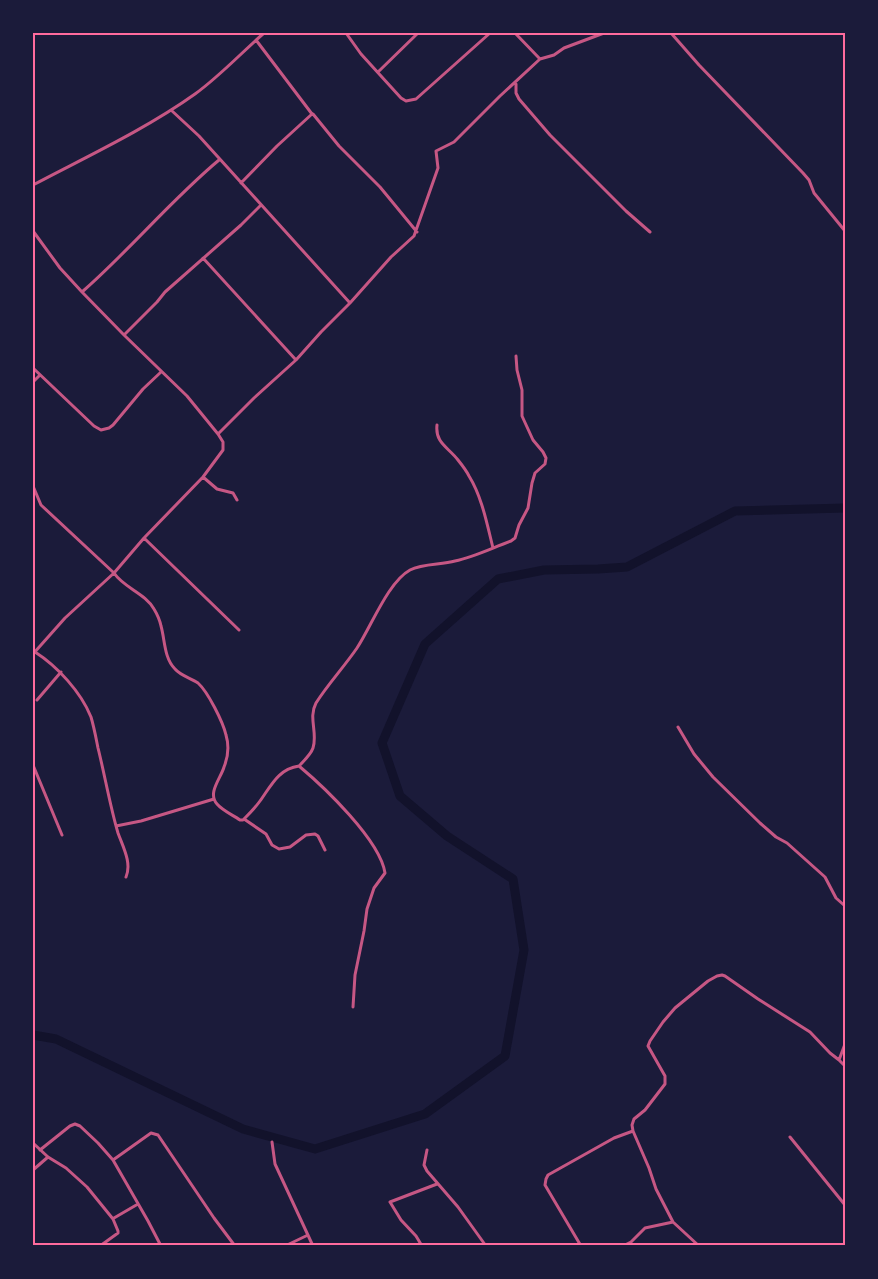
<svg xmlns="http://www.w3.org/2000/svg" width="878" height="1279" font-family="'Sofia Sans Condensed',sans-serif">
  <rect width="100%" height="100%" fill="#1b1b3a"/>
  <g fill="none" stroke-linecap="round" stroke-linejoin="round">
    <path stroke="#12122b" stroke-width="9" d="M33 1035 56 1039 243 1129 315 1149 425 1114 505 1056 524 950 513 879 447 836 400 796 382 743 425 644 498 579 544 570 598 569 627 567 735 511 845 508"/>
    <path stroke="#c65784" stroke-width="3" d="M346 33 361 54 401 98 406 101 416 99 490 33
      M515 33 540 59
      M671 33 699 65 803 173 809 180 814 193 845 231
      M378 72 418 33
      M516 84V93L519 99 550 135 626 211 650 232
      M171 110 199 136 350 303
      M313 114 339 146 380 187 417 232
      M241 183 277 146 312 114 256 40
      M33 185C86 157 146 129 195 94 220 76 241 53 264 33
      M33 231 60 268 82 292 124 335 187 396 218 434 223 442V450L203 477 144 538 114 573 65 618 33 654
      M203 258 296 360
      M82 292C130 250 170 201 219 160
      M124 335 157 302 165 292 241 225 261 205
      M33 368 94 426 101 430 109 428 113 425 143 389 161 372
      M33 382 40 375
      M437 425C435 443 448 447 458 460 462 465 466 470 469 476 482 497 487 524 493 548
      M218 434 254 398 296 360 321 332 350 303 391 257 414 236 438 168 436 151 454 142 500 96 540 59 554 55 564 48 604 33
      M203 477 217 489 233 493 237 500
      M33 486 41 505 114 573C124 588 145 593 154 609 157 614 160 621 161 626 165 640 164 658 175 669 181 676 191 678 198 683 208 692 223 722 226 735 229 745 228 757 224 767 221 778 207 793 217 804 223 811 233 815 240 820H243C249 814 255 808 260 801 271 786 278 769 299 766 324 787 380 840 385 873L374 888 367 909 364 931 355 975 353 1007
      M144 538 239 630
      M35 652C57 666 81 692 91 717 94 727 96 738 98 748 105 776 110 806 118 833 123 847 132 863 126 877
      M37 700 61 672
      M678 727 694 754 713 777 760 823 776 837 787 843 825 877 836 898 845 906
      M33 765 62 835
      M299 766C304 761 311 754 313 748 318 733 308 718 316 703 328 684 344 667 357 648 371 627 388 582 410 570 423 563 441 565 455 561 474 557 492 548 511 541L515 538 519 525 528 508 532 483 535 473 545 464 546 458 543 452 533 440 522 416V390L517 370 516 356
      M244 819 266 834 272 845 279 849 290 847 306 835 315 834 318 836 325 850
      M116 826 141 821 214 799
      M845 1044 839 1060 845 1066
      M790 1137 845 1205
      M272 1142 275 1164 313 1246
      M33 1143 48 1157 66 1168 87 1187 113 1219 118 1231V1233L100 1246
      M40 1150 70 1126 75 1124 80 1126 98 1143 113 1160 148 1221 161 1246
      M427 1150 424 1165 427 1171 458 1207 486 1246
      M113 1160 151 1133 158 1135 214 1218 235 1246
      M33 1170 48 1157
      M114 1218 138 1204
      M285 1246 308 1235
      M372 1246H376
      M422 1246 416 1236 401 1220 390 1202 437 1184
      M581 1246 545 1185 546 1179 548 1175 614 1138 633 1131
      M623 1246 631 1242 645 1228 673 1222
      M699 1246 673 1222 656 1189 649 1168 633 1131 632 1125 634 1119 645 1110 665 1084V1076L648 1046 650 1041 663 1022 675 1008 708 981 717 976 722 975 725 976 758 999 810 1032 830 1053 839 1060"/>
  </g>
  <rect width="878" height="1279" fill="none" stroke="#1b1b3a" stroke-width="69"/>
  <rect x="34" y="34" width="810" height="1210" fill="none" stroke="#ff6b9d" stroke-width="2"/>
</svg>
